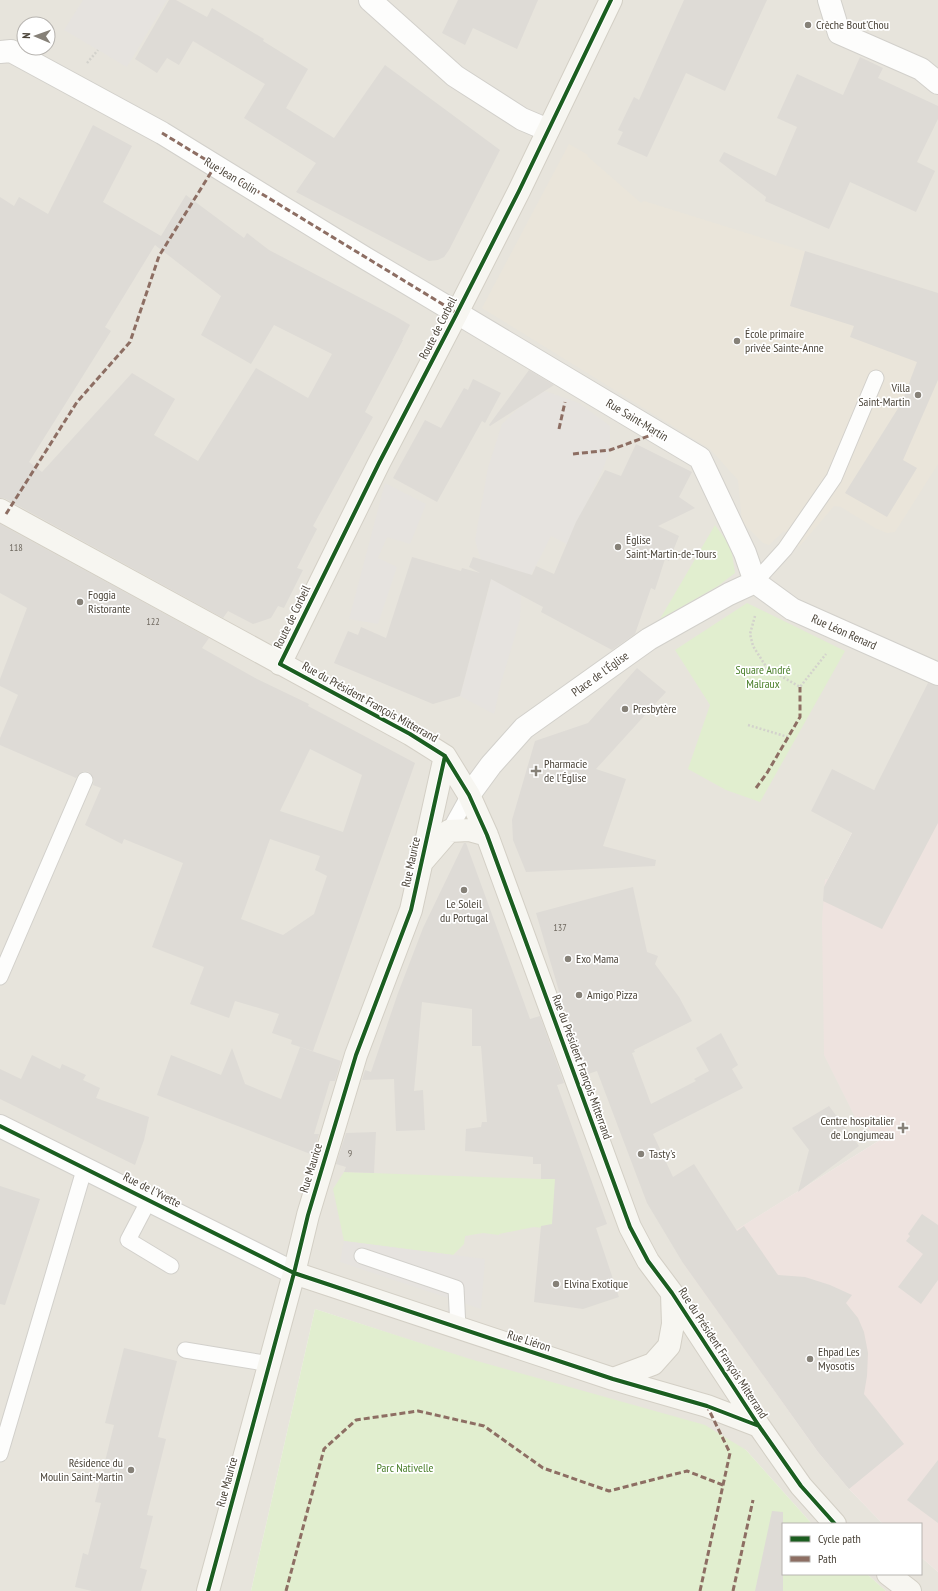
<svg xmlns="http://www.w3.org/2000/svg" width="938" height="1591" font-family="'PT Sans Narrow',sans-serif">
  <rect width="100%" height="100%" fill="#f4f2ee"/>
  <path fill="#e7e4dc" fill-rule="evenodd" d="M0 0H938V694L874 790 828 879 855 1117 880 1140 684 1263 818 1452 849 1489 883 1524H812L746 1450 315 1309 251 1591H0ZM24 24H48V48H24Z
    M921 1557 938 1572V1591H886L867 1574H921Z"/>
  <path fill="#eae5da" d="M569 144 588 155 587 156 641 203 644 201 938 293V464L895 532 887 533 875 528 841 507 834 506 799 547 784 531 769 545 763 543 742 522 738 480 710 449 482 308Z"/>
  <path fill="#eee3df" d="M938 694V1572L921 1557V1524H883L849 1489 818 1452 683 1263 880 1140 855 1117 824 1055 822 922 825 879H828L852 833Z"/>
  <path fill="#e1eecf" d="M715 525 731 547 735 573 718 586 660 619Z
    M747 603 845 651 760 802 726 790 688 769 710 705 675 650Z
    M344 1172 541 1179 560 1175 552 1229 534 1227 499 1234V1235L483 1233 465 1236 464 1244 453 1255 344 1241 333 1189Z
    M315 1309 470 1359 705 1425 746 1450 812 1524H783V1574H867L886 1591H251Z"/>
  <path fill="#e6e3df" d="M83 0H167L127 67 64 30Z
    M545 391 579 403 610 426V450L603 469 567 544 551 536 521 595 520 619 500 686 494 714 460 696 492 577 481 560 475 540 488 468 502 424 519 408Z
    M385 483 426 504 410 544 387 537 378 558 397 567 378 624 349 619Z
    M344 1241 485 1259 481 1309 340 1262Z"/>
  <path fill="#dedbd6" fill-rule="evenodd" d="M169 0H176L207 17 212 8 264 39 263 41 308 69 286 108 334 138 385 65 500 150 449 250 444 257 438 260 429 261 296 192 316 163 244 118 265 84 193 41 179 65 167 58 157 73 135 59Z
    M458 0H538L517 49 473 28 465 45 442 33Z
    M684 0H767L725 91 686 73 647 157 617 144 623 132 618 130 634 97 639 100Z
    M860 57 883 68 878 78 938 106V119L917 162 935 171 916 212 850 182 829 229 765 201 766 197 719 161 724 152 776 176 797 127 777 118 797 74 843 95Z
    M93 125 132 146 103 202 161 236 186 195 244 238 247 233 269 250 395 316 410 325 402 340H403L365 412 373 417 313 526 317 529 297 568 303 570 284 608 278 606 271 618 253 624 228 611 223 618 6 499 0 498V197L14 206 19 197 48 214ZM155 245 221 296 201 335 251 364 274 325 332 354 308 398 256 368 198 461 154 435 175 399 132 373 42 472 29 462 111 331 105 327Z
    M805 251 938 293V380L903 460 917 468 887 517 845 493 902 402 917 362 850 337 854 326 790 306Z
    M529 370 554 385 490 426 489 425Z
    M473 379 501 393 485 423 482 421 437 502 393 478 425 420 441 428 464 388 468 390Z
    M636 444 692 472 679 497 695 508 658 526 679 536 669 561 665 559 655 590 651 588 635 634 612 650 541 612 543 607 491 579 460 696 433 704 334 663 348 631 358 635 361 627 386 638 412 557 461 571 462 568 480 573 469 567 473 557 532 575 536 566 554 574 576 522 605 470 621 476Z
    M0 524 209 638 202 648 257 679 309 704 308 706 415 763 313 1051 291 1044 292 1040 272 1033 279 1014 235 1001 229 1018 190 1004 204 967 152 947 183 863 124 839 122 844 85 825 101 788 93 785 94 779 89 772 84 771 80 773 76 778 0 745V738L18 695 0 686V679L27 608 0 593ZM310 749 362 775 343 832 280 811ZM270 839 320 856 315 870 327 876 314 914 283 935 241 919Z
    M637 668 666 692 596 769 626 779 603 846 656 860 655 866 526 872 513 840 512 820 535 741 588 723Z
    M928 683 938 686V823L882 929 823 901 824 887 852 833 811 811 832 769 874 790Z
    M464 843H466L530 1019 540 1016 564 1083 557 1085 607 1224 596 1228 619 1297 583 1309 534 1302 541 1226 552 1224 555 1179H541V1164H533V1157L465 1151 466 1129 481 1127 482 1122H487L481 1046H472V1009L422 1002 414 1091 423 1090 425 1130 396 1131 394 1079 362 1080 365 1070 371 1072 398 993 423 928Z
    M633 887 647 952 658 956 655 964 679 997 692 1021 634 1050 635 1052 632 1053 651 1104 696 1081 694 1079 709 1071 696 1048 721 1033 738 1065 732 1069 743 1088 653 1134 673 1177 694 1164 737 1231 744 1226 778 1275 805 1277 830 1285 852 1295 846 1303 858 1318 864 1332 868 1353 867 1376 864 1394 904 1444 849 1489 818 1452 683 1263 647 1203 597 1071 588 1074 564 1008 536 913Z
    M300 1047 341 1061 335 1081H330L314 1134H319L313 1155 157 1095 171 1055 221 1075 232 1048 245 1084 281 1099Z
    M32 1055 60 1069 62 1064 86 1075 83 1080 100 1088 96 1098 149 1117 144 1140 135 1165 0 1099V1069L21 1079Z
    M829 1106 859 1146 798 1192 809 1150 792 1128Z
    M376 1132 374 1173 344 1172 346 1167 336 1164 346 1133Z
    M0 1186 40 1199 5 1305 0 1304Z
    M922 1214 938 1225V1280L921 1304 898 1287 923 1254 906 1241 910 1236 908 1234Z
    M124 1348 177 1361 158 1437 166 1439 147 1515 153 1516 140 1568 147 1570 141 1591H92L75 1587 83 1553 88 1555 101 1503 95 1502 114 1425 105 1423Z
    M938 1460V1523L907 1500Z
    M772 1511 783 1512V1591H755Z"/>
  <g fill="none" stroke-linecap="round" stroke-linejoin="round">
    <g stroke="#d2d0cb" stroke-width="17">
      <path id="lane" d="M755 582 785 549 834 478 876 378
        M449 831 469 795
        M0 977 85 780
        M149 1200 128 1240 171 1266
        M362 1256 456 1288 458 1328
        M185 1350 270 1364
        M0 1454 85 1167"/>
    </g>
    <g stroke="#d2d0cb" stroke-width="24">
      <path id="street" d="M370 0 455 76 522 119 548 130
        M829 0 839 33 921 69 938 83
        M0 52 11 51 162 133 365 258 700 458 745 553 755 582
        M755 582 792 609 938 674
        M469 795 491 765 524 728 649 639 729 594 755 582
        M0 1126 294 1273"/>
    </g>
    <g stroke="#d3cfc5" stroke-width="24">
      <path id="secondary" d="M0 510 410 734 445 756 469 795 487 835 630 1227 648 1261 672 1293 759 1426 801 1486 835 1524
        M280 664 379 463 457 313 519 191 611 0
        M423 861 449 831 469 830 487 835
        M294 1273 613 1379 707 1406 759 1426
        M613 1379 653 1364 669 1346 673 1324 672 1294
        M888 1574 910 1591
        M208 1591 294 1273 308 1215 356 1055 411 910 445 756"/>
    </g>
    <path stroke="#d3d2cc" stroke-width="2.5" stroke-dasharray="2 2" stroke-linecap="butt" d="M87 63 98 50
      M755 616 750 634 753 646 767 668 800 687 826 654
      M748 725 788 737"/>
    <use href="#lane" stroke="#fdfdfc" stroke-width="15"/>
    <use href="#street" stroke="#fdfdfc" stroke-width="22"/>
    <use href="#secondary" stroke="#f7f6f1" stroke-width="22"/>
    <path stroke="#8d6e63" stroke-width="3" stroke-dasharray="6 3" stroke-linecap="butt" d="M162 133 457 313
      M559 429 565 402
      M573 454 610 450 657 433
      M6 514 77 402 130 342 159 256 215 166
      M756 788 767 773 800 717V687
      M286 1591 324 1449 356 1420 418 1411 484 1426 543 1468 609 1491 687 1471 723 1485
      M700 1591 730 1453 707 1406
      M733 1591 753 1500"/>
    <g stroke="#fff" stroke-width="6">
      <path id="cycleway" d="M611 0 519 191 457 313 379 463 280 664 410 734 445 756 469 795 487 835 630 1227 648 1261 672 1293 759 1426 801 1486 835 1524
        M0 1126 294 1273 613 1379 707 1406 759 1426
        M208 1591 294 1273 308 1215 356 1055 411 910 445 756"/>
    </g>
    <use href="#cycleway" stroke="#1b5e20" stroke-width="4"/>
  </g>
  <g fill="#868178" stroke="#fff" stroke-width="1.5">
    <circle cx="808" cy="25" r="4"/>
    <circle cx="737" cy="341" r="4"/>
    <circle cx="918" cy="395" r="4"/>
    <circle cx="618" cy="547" r="4"/>
    <circle cx="80" cy="602" r="4"/>
    <circle cx="625" cy="709" r="4"/>
    <path d="M534 765h4v4h4v4h-4v4h-4v-4h-4v-4h4z"/>
    <circle cx="464" cy="890" r="4"/>
    <circle cx="568" cy="959" r="4"/>
    <circle cx="579" cy="995" r="4"/>
    <path d="M901 1122h4v4h4v4h-4v4h-4v-4h-4v-4h4z"/>
    <circle cx="641" cy="1154" r="4"/>
    <circle cx="556" cy="1284" r="4"/>
    <circle cx="810" cy="1359" r="4"/>
    <circle cx="131" cy="1470" r="4"/>
  </g>
  <g text-anchor="middle" stroke-width="3.5" stroke-linejoin="round" paint-order="stroke">
    <g font-size="10" fill="#706a61">
      <text x="16" y="551">118</text>
      <text x="153" y="625">122</text>
      <text x="560" y="931">137</text>
      <text x="350" y="1157">9</text>
    </g>
    <g font-size="12" fill="#4b4439" stroke="#fff" text-anchor="start">
      <text x="816" y="29">Crèche Bout'Chou</text>
      <text x="745" y="338">École primaire<tspan x="745" dy="14">privée Sainte-Anne</tspan></text>
      <text x="910" y="392" text-anchor="end">Villa<tspan x="910" dy="14">Saint-Martin</tspan></text>
      <text x="626" y="544">Église<tspan x="626" dy="14">Saint-Martin-de-Tours</tspan></text>
      <text x="88" y="599">Foggia<tspan x="88" dy="14">Ristorante</tspan></text>
      <text x="633" y="713">Presbytère</text>
      <text x="544" y="768">Pharmacie<tspan x="544" dy="14">de l'Église</tspan></text>
      <text x="464" y="908" text-anchor="middle">Le Soleil<tspan x="464" dy="14">du Portugal</tspan></text>
      <text x="576" y="963">Exo Mama</text>
      <text x="587" y="999">Amigo Pizza</text>
      <text x="894" y="1125" text-anchor="end">Centre hospitalier<tspan x="894" dy="14">de Longjumeau</tspan></text>
      <text x="649" y="1158">Tasty's</text>
      <text x="564" y="1288">Elvina Exotique</text>
      <text x="818" y="1356">Ehpad Les<tspan x="818" dy="14">Myosotis</tspan></text>
      <text x="123" y="1467" text-anchor="end">Résidence du<tspan x="123" dy="14">Moulin Saint-Martin</tspan></text>
    </g>
    <g font-size="12" fill="#4b4439" stroke="#fff">
      <text transform="translate(231 176) rotate(31)" y="4">Rue Jean Colin</text>
      <text transform="translate(438 328) rotate(-63)" y="4">Route de Corbeil</text>
      <text transform="translate(637 420) rotate(31)" y="4">Rue Saint-Martin</text>
      <text transform="translate(292 617) rotate(-64)" y="4">Route de Corbeil</text>
      <text transform="translate(844 632) rotate(24)" y="4">Rue Léon Renard</text>
      <text transform="translate(600 674) rotate(-36)" y="4">Place de l'Église</text>
      <text transform="translate(370 702) rotate(29)" y="4">Rue du Président François Mitterrand</text>
      <text transform="translate(411 862) rotate(-78)" y="4">Rue Maurice</text>
      <text transform="translate(582 1067) rotate(70)" y="4">Rue du Président François Mitterrand</text>
      <text transform="translate(311 1168) rotate(-73)" y="4">Rue Maurice</text>
      <text transform="translate(152 1190) rotate(27)" y="4">Rue de l'Yvette</text>
      <text transform="translate(529 1341) rotate(18)" y="4">Rue Liéron</text>
      <text transform="translate(723 1353) rotate(57)" y="4">Rue du Président François Mitterrand</text>
      <text transform="translate(227 1482) rotate(-75)" y="4">Rue Maurice</text>
    </g>
    <g font-size="12" fill="#4a7f2a" stroke="#fff">
      <text x="763" y="674">Square André<tspan x="763" dy="14">Malraux</tspan></text>
      <text x="405" y="1472">Parc Nativelle</text>
    </g>
  </g>
  <rect x="782" y="1523" width="140" height="52" fill="#ffffff" stroke="#b7b4b0"/>
  <rect x="790" y="1536" width="20" height="6" fill="#1b5e20" stroke="#b7b4b0"/>
  <text x="818" y="1543" font-size="12" fill="#4b4439">Cycle path</text>
  <rect x="790" y="1556" width="20" height="6" fill="#8d6e63" stroke="#b7b4b0"/>
  <text x="818" y="1563" font-size="12" fill="#4b4439">Path</text>
  <g transform="translate(36 36) rotate(272)"><circle r="19" fill="#ffffff" stroke="#b7b4b0"/>
  <path d="M0-3L7 15L0 10L-7 15Z" fill="#868178"/>
  <text y="-6" font-size="11" font-weight="bold" text-anchor="middle" fill="#4b4439">N</text>
  </g>
</svg>
